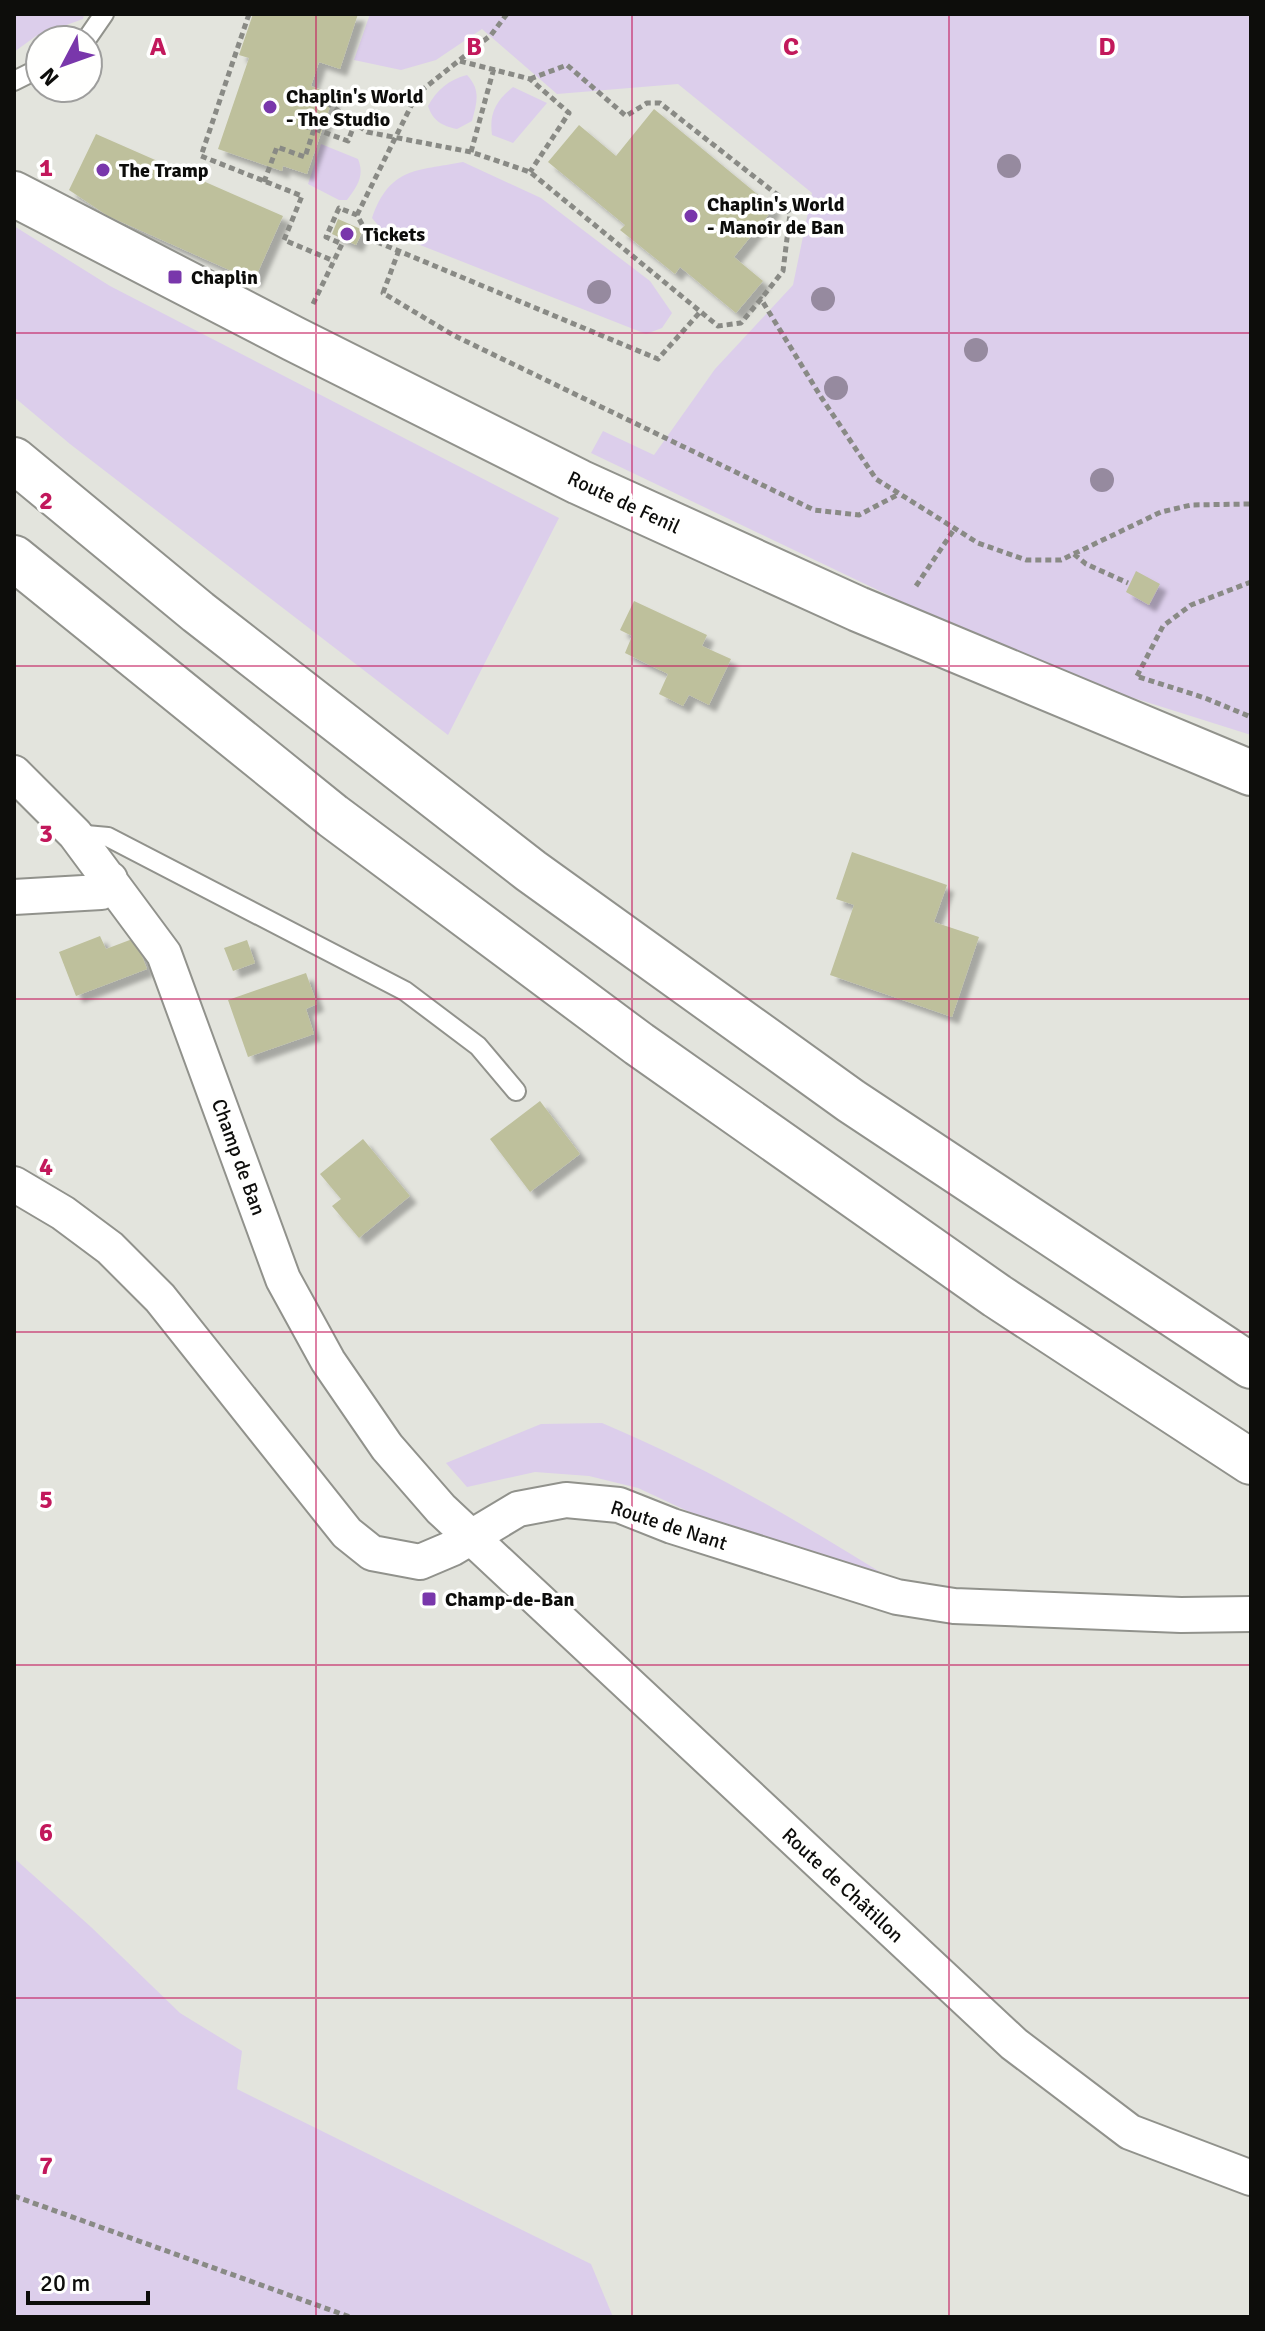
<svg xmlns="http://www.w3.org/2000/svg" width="1265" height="2331" font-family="Signika,sans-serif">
  <defs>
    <filter id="shadow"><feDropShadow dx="7" dy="7" stdDeviation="2" flood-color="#0004"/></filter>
  </defs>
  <rect width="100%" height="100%" fill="#e3e4dd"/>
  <path fill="#dcceeb" d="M14 14H84L83 19 36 36 14 52Z
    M370 14H1251V735L1045 670 591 453 603 431 654 455 715 369 793 285 812 193 678 84 557 94 482 29 436 60 401 70 354 60Z
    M467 75C481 90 477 102 472 121L457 129C442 126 433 121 428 106 437 90 448 80 467 75Z
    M513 87 547 103 513 143 492 135C489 113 496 101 513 87Z
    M321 144 358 159C365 176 357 186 347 200H339L308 184Z
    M463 162 541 198 650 281 672 313 662 328 646 334 382 230 372 218C390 167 416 171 463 162Z
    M14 226 110 286 559 518 448 735 70 444 14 397Z
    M602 1423C705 1466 802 1523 896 1582L709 1521 638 1488 589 1476 535 1472 467 1487 446 1463 541 1424Z
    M14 1858 91 1927 180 2013 242 2051 237 2089 591 2264 613 2317H14Z"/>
  <path fill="#bec09c" filter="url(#shadow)" d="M253 14H358L340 69 319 62 311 86 334 95 307 174 283 166 282 171 218 149 249 58 239 55Z
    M654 109 774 208 734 257 763 281 736 313 680 267 675 274 620 230 625 225 548 162 579 125 616 156Z
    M96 134 283 216 254 281 108 216 69 190Z
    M338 219 363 230 356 245 332 234Z
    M1136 571 1160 584 1149 605 1126 592Z
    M634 601 707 635 702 646 731 659 709 705 689 695 683 706 659 694 668 674 625 653 632 636 620 630Z
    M852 852 947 885 934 922 979 937 952 1017 830 975 854 905 836 899Z
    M100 936 106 949 135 938 147 969 76 996 59 952Z
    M247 940 255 963 233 971 224 948Z
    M306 973 317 1004 306 1009 314 1034 248 1057 228 1000Z
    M540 1101 580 1154 530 1192 490 1139Z
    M363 1139 410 1196 359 1238 332 1206 341 1199 320 1174Z"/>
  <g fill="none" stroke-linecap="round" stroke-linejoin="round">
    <g stroke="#91928c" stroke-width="22">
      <path id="service" d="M86 40 104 14
        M14 81 40 68
        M75 834 108 837 405 991 478 1046 516 1091"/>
    </g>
    <g stroke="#91928c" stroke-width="38">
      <path id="minor" d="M14 773 75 834 164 954 283 1279 328 1361 387 1447 441 1509 1014 2044 1130 2132 1251 2178
        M14 897 101 892 110 879
        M14 1184 63 1213 110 1248 160 1298 347 1533 372 1553 420 1562 453 1548 518 1509 566 1500 619 1505 672 1526 897 1597 954 1606 1181 1615 1251 1614"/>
    </g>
    <g stroke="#91928c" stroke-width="48">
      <path id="tertiary" d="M14 194 294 339 579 482 858 609 1251 773"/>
    </g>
    <g stroke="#91928c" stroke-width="48">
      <path id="motorway" d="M14 460 198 612 531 871 851 1101 1251 1366
        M14 558 333 816 639 1044 997 1296 1251 1462"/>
    </g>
    <path stroke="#898a85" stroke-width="5" stroke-dasharray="6 4" stroke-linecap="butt" d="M249 14 201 156 302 196 284 240 334 261
      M460 61 530 79 569 113 530 172
      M530 79 567 65 626 116 647 103H660L779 196 790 214 783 271 761 299
      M308 95 329 104 367 132 471 152 530 172 718 326 741 323 761 299 821 397 876 479 978 543 1026 560H1061L1161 512 1191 505 1251 504
      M315 129 348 141 355 123
      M471 152 494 68
      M264 182 277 147 305 157 314 129 298 124
      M357 215 417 94 491 35 507 14
      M399 250 383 293 453 335 814 510 859 515 899 494
      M313 304 342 244 326 237 339 208 357 215 370 239 658 359 701 311
      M1074 554 1086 564 1128 583
      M916 586 955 528
      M1137 676 1163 626 1191 605 1251 582
      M1139 677 1205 698 1251 717
      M14 2196 350 2317"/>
    <use href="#service" stroke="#fff" stroke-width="18"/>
    <use href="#minor" stroke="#fff" stroke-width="34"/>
    <use href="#tertiary" stroke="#fff" stroke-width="44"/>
    <use href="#motorway" stroke="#fff" stroke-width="44"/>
  </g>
  <g fill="#968a9f">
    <circle cx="1009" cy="166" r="12"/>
    <circle cx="599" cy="292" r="12"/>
    <circle cx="823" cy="299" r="12"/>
    <circle cx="976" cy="350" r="12"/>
    <circle cx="836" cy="388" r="12"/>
    <circle cx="1102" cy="480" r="12"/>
  </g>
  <path fill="none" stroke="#c2185b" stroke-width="2" stroke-opacity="0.55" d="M316 14V2317M632 14V2317M949 14V2317M14 333H1251M14 666H1251M14 999H1251M14 1332H1251M14 1665H1251M14 1998H1251"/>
  <g fill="#7937ab" stroke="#fffffe" stroke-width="3">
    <circle cx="270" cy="107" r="8"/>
    <circle cx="103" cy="170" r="8"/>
    <circle cx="691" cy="216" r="8"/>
    <circle cx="347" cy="234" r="8"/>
    <rect x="167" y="269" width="16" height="16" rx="4"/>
    <rect x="421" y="1591" width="16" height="16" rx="4"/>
  </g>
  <g text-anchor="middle" stroke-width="7" stroke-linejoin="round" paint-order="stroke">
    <g font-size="20" font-weight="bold" fill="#0d0d0b" stroke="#fffffe" text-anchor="start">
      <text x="286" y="103">Chaplin's World<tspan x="286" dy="23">- The Studio</tspan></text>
      <text x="119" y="177">The Tramp</text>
      <text x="707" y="211">Chaplin's World<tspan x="707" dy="23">- Manoir de Ban</tspan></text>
      <text x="363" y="241">Tickets</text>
      <text x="191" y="284">Chaplin</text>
      <text x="445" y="1606">Champ-de-Ban</text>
    </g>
    <g font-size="20" fill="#0d0d0b" stroke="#fffffe">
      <text transform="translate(624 502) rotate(25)" y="7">Route de Fenil</text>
      <text transform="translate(239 1157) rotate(70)" y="7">Champ de Ban</text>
      <text transform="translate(669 1525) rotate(18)" y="7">Route de Nant</text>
      <text transform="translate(843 1885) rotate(43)" y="7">Route de Châtillon</text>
    </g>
  </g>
  <g font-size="26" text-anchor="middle" font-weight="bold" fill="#c2185b" stroke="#fffffe" stroke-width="7" stroke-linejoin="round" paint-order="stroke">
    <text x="158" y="55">A</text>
    <text x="474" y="55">B</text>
    <text x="791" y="55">C</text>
    <text x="1107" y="55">D</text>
    <text x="46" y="176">1</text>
    <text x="46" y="509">2</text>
    <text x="46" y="842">3</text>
    <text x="46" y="1175">4</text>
    <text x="46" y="1508">5</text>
    <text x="46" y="1841">6</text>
    <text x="46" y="2174">7</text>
  </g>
  <rect width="1265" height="2331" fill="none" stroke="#0d0d0b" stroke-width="32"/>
  <g transform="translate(64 64) rotate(229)"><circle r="38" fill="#fffffe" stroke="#9e9e9d" stroke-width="2"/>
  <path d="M0-6L14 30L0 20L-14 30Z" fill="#7937ab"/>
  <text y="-12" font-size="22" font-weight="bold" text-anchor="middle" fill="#0d0d0b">N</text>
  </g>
  <path d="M28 2291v12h120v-12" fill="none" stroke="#0d0d0b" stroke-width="4"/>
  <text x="40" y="2291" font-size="24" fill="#0d0d0b" stroke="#fffffe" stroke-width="6" paint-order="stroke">20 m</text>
</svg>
